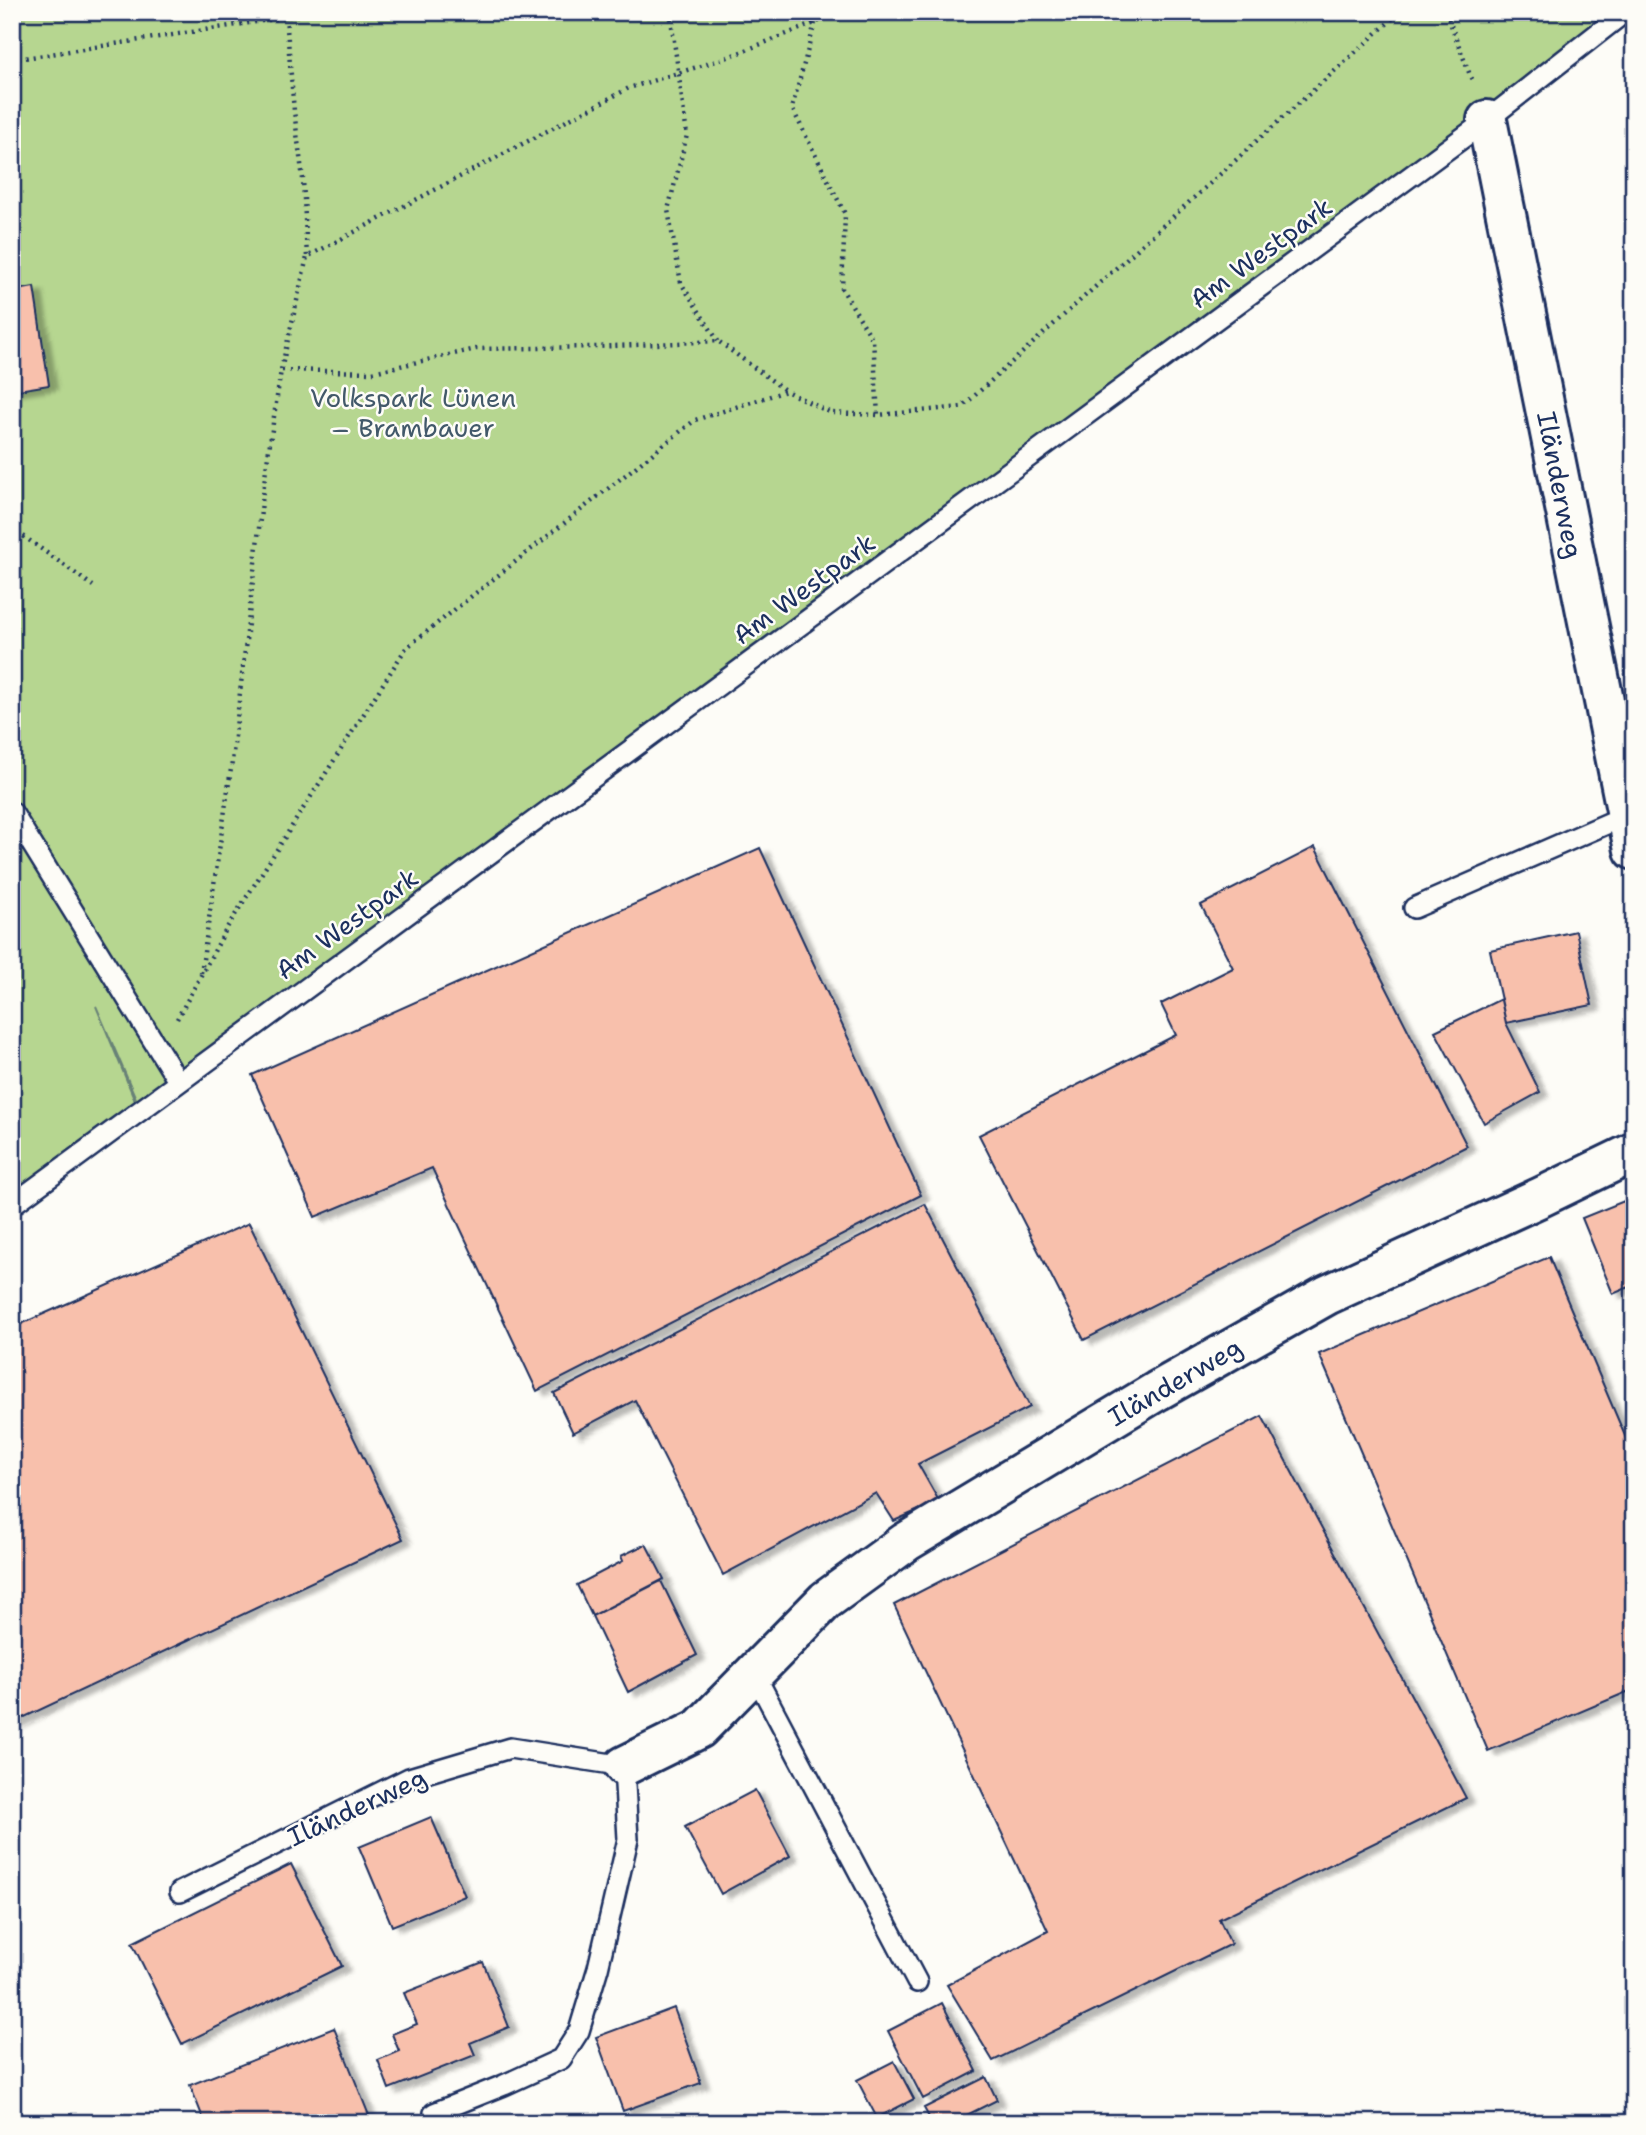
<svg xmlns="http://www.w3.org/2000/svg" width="1646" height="2135" font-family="'Shantell Sans',sans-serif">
  <defs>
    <filter id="shadow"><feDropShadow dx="8" dy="4.5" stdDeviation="2" flood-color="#0004"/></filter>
  </defs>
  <rect width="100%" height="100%" fill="#fdfcf7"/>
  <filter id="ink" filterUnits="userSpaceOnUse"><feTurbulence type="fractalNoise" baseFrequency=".0143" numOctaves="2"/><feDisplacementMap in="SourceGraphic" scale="14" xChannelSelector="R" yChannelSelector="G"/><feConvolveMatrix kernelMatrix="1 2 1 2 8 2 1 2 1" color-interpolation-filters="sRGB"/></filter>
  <g filter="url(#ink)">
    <path fill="#b6d690" stroke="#688277" stroke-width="2" d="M12 12H1634V17L140 1108 96 1006 139 1110 12 1201Z"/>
    <path fill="#f8c0ac" stroke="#1b2f5e" stroke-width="2" filter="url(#shadow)" d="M34 287 49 385 12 391V291Z
      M1315 847 1467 1146 1084 1340 979 1135 1176 1035 1161 1004 1233 968 1201 905Z
      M760 848 921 1195 537 1391 432 1168 315 1217 252 1075Z
      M1576 931 1592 1005 1506 1023 1490 950Z
      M1501 999 1506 1023 1540 1092 1484 1123 1435 1031Z
      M1634 1197V1285L1613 1294 1582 1218Z
      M925 1204 1030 1407 918 1464 939 1501 894 1521 876 1493 723 1575 635 1400 573 1433 554 1393Z
      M249 1223 403 1539 12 1723V1328Z
      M1549 1257 1634 1457V1689L1488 1751 1319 1354Z
      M1262 1416 1466 1798 1219 1919 1231 1944 993 2061 947 1985 1048 1931 894 1605Z
      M646 1544 664 1579 592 1616 577 1585 623 1561 621 1556Z
      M661 1581 697 1655 628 1692 592 1616Z
      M755 1790 790 1856 721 1894 685 1827Z
      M431 1817 465 1896 392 1926 359 1847Z
      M291 1864 342 1966 182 2044 132 1943Z
      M483 1962 509 2027 470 2043 475 2055 389 2089 378 2060 399 2051 392 2034 417 2024 404 1993Z
      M942 2003 977 2071 923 2099 888 2031Z
      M674 2008 701 2083 623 2111 596 2037Z
      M334 2028 372 2123H205L190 2085Z
      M894 2061 914 2099 877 2118 857 2080Z
      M986 2077 997 2100 951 2123H932L924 2108Z"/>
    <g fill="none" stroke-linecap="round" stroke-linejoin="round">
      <g stroke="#1b2f5e" stroke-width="24">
        <path id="service" d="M12 812 178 1081
          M1414 908 1627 815
          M12 1205 1487 120 1625 12
          M754 1673 917 1982
          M180 1892 409 1778 510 1748 624 1766 628 1839 598 1968 579 2031 561 2059 504 2085 434 2113"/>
      </g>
      <g stroke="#1b2f5e" stroke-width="44">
        <path id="minor" d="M1487 120 1634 850
          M624 1766 699 1729 826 1600 906 1542 1157 1391 1327 1295 1541 1197 1634 1152"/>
      </g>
      <path stroke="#1b2f5e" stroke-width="4.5" stroke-dasharray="2 5" stroke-linecap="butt" d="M670 12 687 135 668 210 681 283 718 341
        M1446 12 1473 83
        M286 17 294 111 303 179 307 257
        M815 23 792 108 845 214 842 289 873 340 878 415
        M12 60 320 12
        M282 370 373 372 476 349 594 347 718 341 786 391
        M12 528 93 586
        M201 973 232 762 265 476 281 370 307 257 629 88 723 59 815 23 836 12
        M177 1019 228 926 406 648 695 420 786 391 831 413 878 415 962 407 1400 12"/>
      <use href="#service" stroke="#fdfcf7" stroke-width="19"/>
      <use href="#minor" stroke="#fdfcf7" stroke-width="38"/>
    </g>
  </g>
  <g text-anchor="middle" stroke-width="5" stroke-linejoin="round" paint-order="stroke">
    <g font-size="26" fill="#1b2f5e" stroke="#fdfcf7">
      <text transform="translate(1261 253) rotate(-36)" y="9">Am Westpark</text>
      <text transform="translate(1560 485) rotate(79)" y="9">Iländerweg</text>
      <text transform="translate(804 589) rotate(-36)" y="9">Am Westpark</text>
      <text transform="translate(347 924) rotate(-36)" y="9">Am Westpark</text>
      <text transform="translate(1175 1382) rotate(-30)" y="9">Iländerweg</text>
      <text transform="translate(357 1807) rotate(-25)" y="9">Iländerweg</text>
    </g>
    <g font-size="26" fill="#42596a" stroke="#fdfcf7">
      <text x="413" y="407">Volkspark Lünen<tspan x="413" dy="30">– Brambauer</tspan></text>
    </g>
  </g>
  <rect width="1646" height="2135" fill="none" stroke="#fdfcf7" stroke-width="42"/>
  <rect x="21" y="21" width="1604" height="2093" fill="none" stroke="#1b2f5e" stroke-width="2.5" filter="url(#ink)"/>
</svg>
